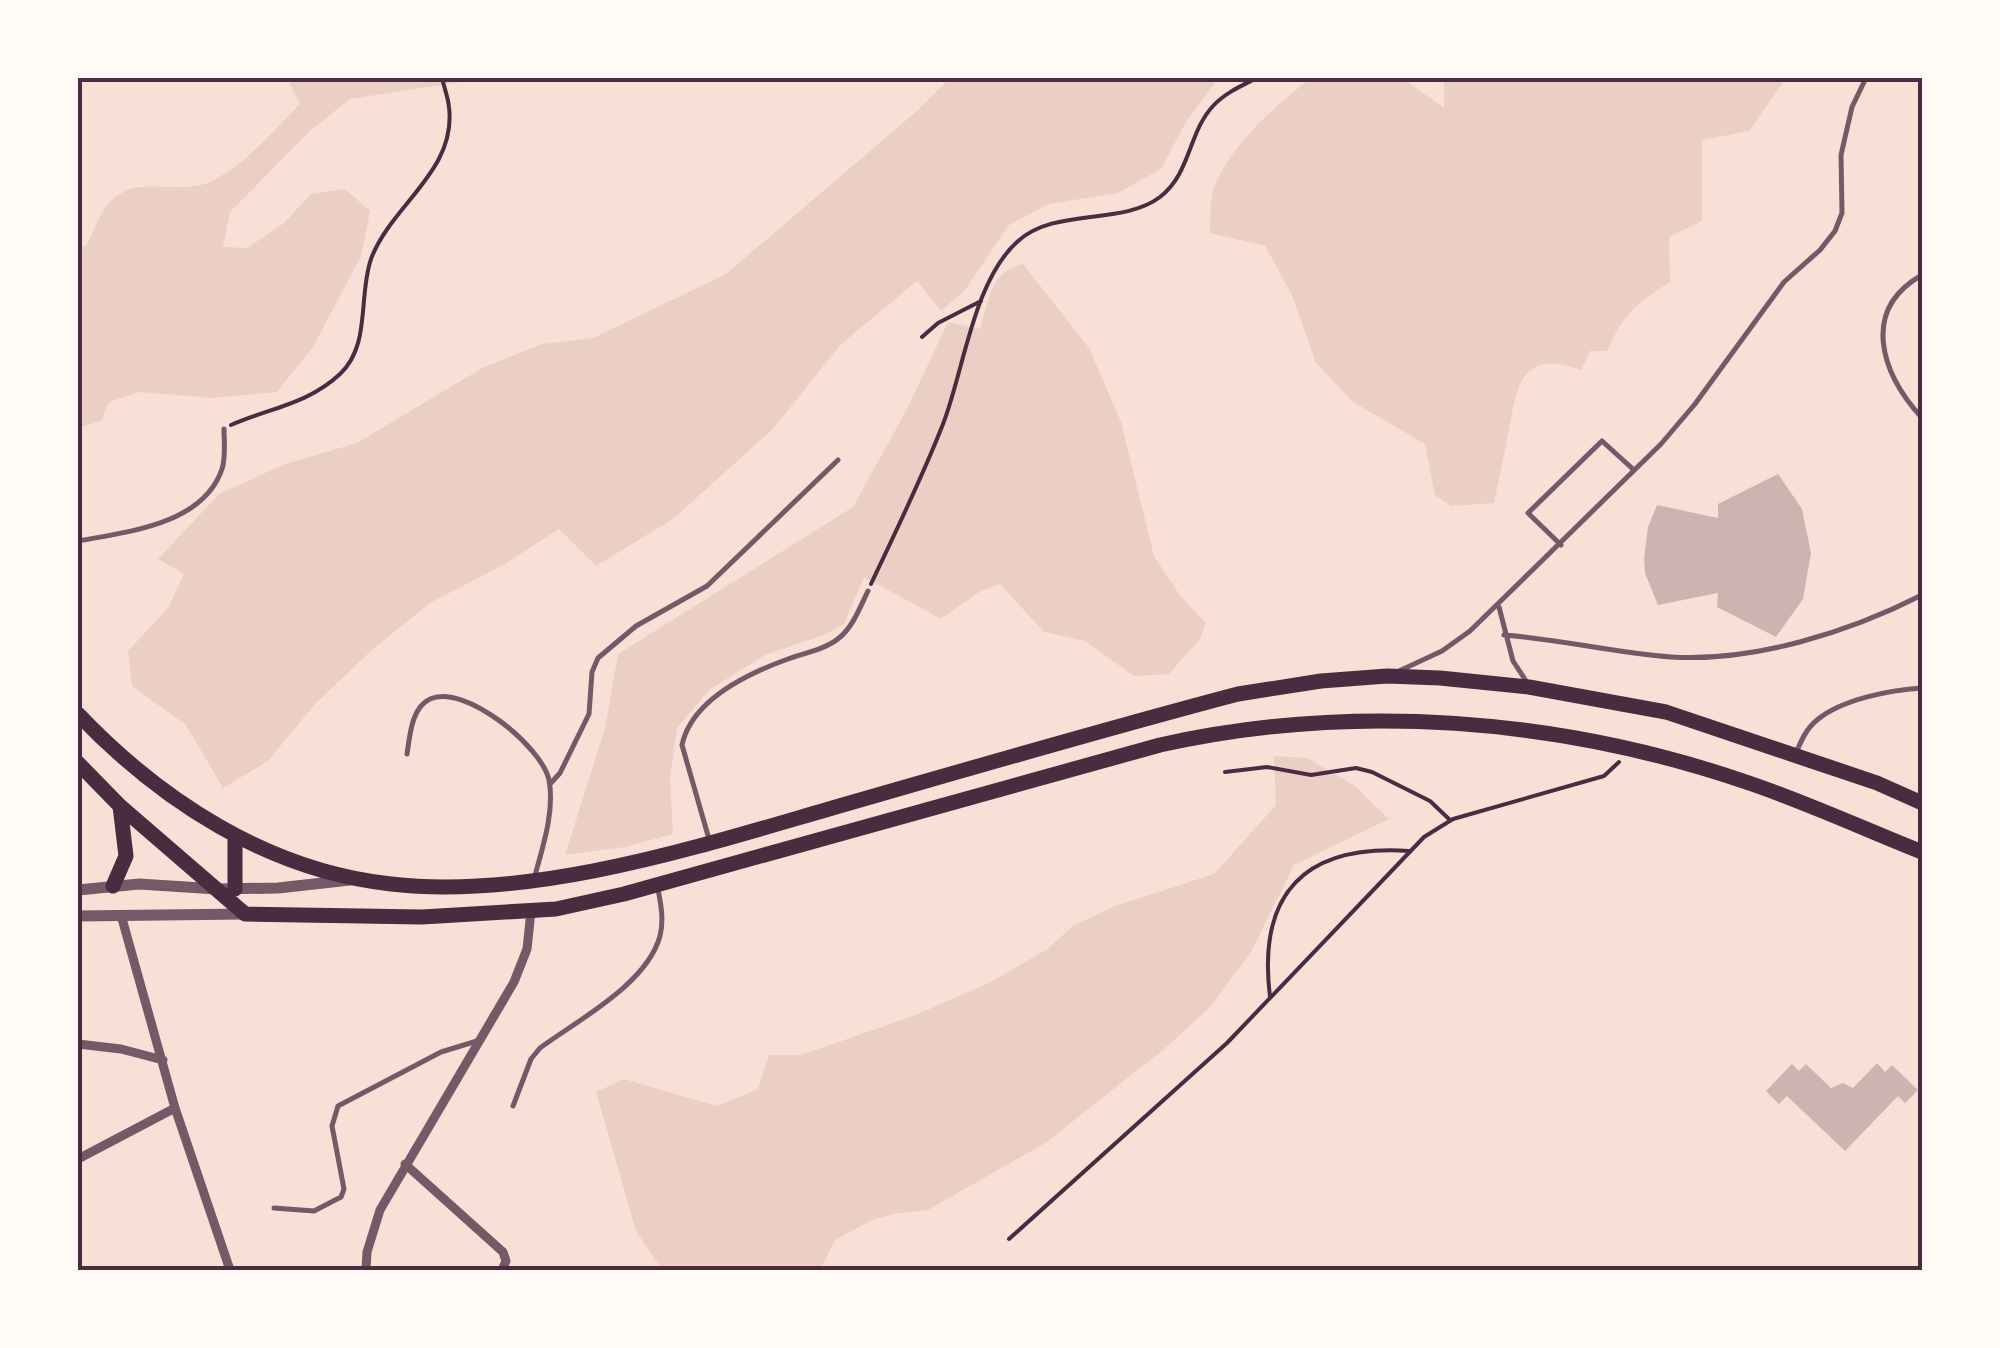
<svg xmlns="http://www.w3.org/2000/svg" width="2000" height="1348" font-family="Roboto,sans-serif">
  <rect width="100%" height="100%" fill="#f7e1d7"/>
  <path fill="#ebcfc5" d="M290 78H486L350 99 310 131 230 212 223 247 247 248 284 223 311 194 345 189 370 211 361 256 313 347 277 392 212 398 140 392 109 402 101 421 78 428V247L87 245C94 231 101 208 114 198 140 175 182 196 212 181 247 163 273 131 300 104L290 84Z
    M950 78H1221L1216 81 1186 122 1161 169 1118 193 1049 204 1009 225 965 290 941 311 917 281 840 345 773 429 673 519 596 566 559 529 505 564 430 603 373 649 315 704 268 761 223 788 186 725 132 686 128 651 168 608 184 574 158 559 219 494 285 464 357 443 484 367 542 344 593 338 726 274 918 110Z
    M1311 78H1402L1444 108V78H1786L1749 131 1702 140V221L1669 237 1670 282C1635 305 1625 312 1607 351H1590L1581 370C1516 347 1517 391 1507 440 1503 461 1498 482 1494 503L1451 506 1435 495 1425 444 1353 402 1316 363 1292 295 1265 246 1210 233C1211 218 1209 198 1215 185 1234 141 1275 106 1311 78Z
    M1023 264 1089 348 1121 422 1154 556 1181 597 1206 623 1200 639 1169 674 1134 676 1085 641 1044 632 1000 584 979 592 941 619 864 577 844 624 824 635 765 655 709 690 677 728 670 777 673 834 625 847 565 855 605 728 618 654 853 507 907 409 948 322 980 329C989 301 990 271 1023 264Z
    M1274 756 1307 758 1355 786 1389 819 1294 865 1251 952 1210 1007 1169 1045 1047 1142 928 1210 893 1214 872 1220 835 1240 820 1270H662L636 1231 596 1092 624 1079 717 1106 758 1089 769 1055H801L913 1016 987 984 1046 950 1073 926 1115 906 1214 874 1276 805Z"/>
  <path fill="#ccb4b1" d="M1778 474 1802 509 1811 553 1803 599 1776 637 1717 607 1718 593 1658 605 1645 573 1644 559 1648 527 1657 505 1718 518V504Z
    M1877 1063 1885 1072 1892 1065 1918 1090 1905 1103 1898 1096 1845 1151 1787 1096 1779 1104 1766 1091 1792 1064 1799 1071 1806 1064 1831 1088 1843 1083 1853 1088Z"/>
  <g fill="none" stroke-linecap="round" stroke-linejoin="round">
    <path stroke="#4a2c40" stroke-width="4" d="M922 337 938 323 981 301
      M231 425C270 408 308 404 340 374 371 345 358 297 371 259 391 205 457 171 449 107 448 97 444 87 442 78
      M871 584C896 531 922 478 943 424 964 370 973 282 1017 242 1054 207 1122 226 1160 197 1191 173 1188 133 1213 106 1225 93 1241 86 1257 78
      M1225 772 1267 767 1311 775 1356 768 1372 772 1430 801 1450 820
      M1270 997C1257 893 1305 844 1409 851
      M1009 1239 1227 1043 1424 837 1453 819 1604 776 1619 762"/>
    <path stroke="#755966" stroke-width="5" d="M1922 275C1860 310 1881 373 1922 418
      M78 541C126 532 203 525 222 469 226 457 224 441 224 429
      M1561 545 1528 513 1602 441 1634 470
      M1499 607 1513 661 1528 684
      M1504 635C1560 639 1615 653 1671 657 1755 662 1849 632 1922 595
      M1399 671 1442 651 1470 631 1661 444 1695 404 1784 282 1820 250 1835 231 1842 213 1841 155 1852 107 1866 78
      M1796 753C1801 741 1806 729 1817 720 1842 699 1891 690 1922 688
      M407 754C410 736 411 708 430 699 465 683 542 747 549 780 555 812 542 849 534 879
      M550 784 560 773 589 714 592 672 598 658 636 626 707 586 838 460
      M709 839 682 745C692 699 749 673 788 659 805 653 826 649 839 638 853 627 860 607 868 591
      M513 1106 531 1059 540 1048C578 1020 647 984 660 936 664 920 661 905 658 889
      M274 1208 314 1211 341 1197 344 1189 332 1126 338 1106 441 1052 477 1041"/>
    <path stroke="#755966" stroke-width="9" d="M121 915 175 1108 230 1270
      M78 1044 121 1049 163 1060
      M78 1159 175 1108
      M405 1164 503 1252 506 1261 502 1270
      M366 1270 367 1252 380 1210 514 982 527 949 531 911"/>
    <path stroke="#755966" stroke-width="11" d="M78 890 139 884 217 889 278 888 350 880
      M78 916 245 914"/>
    <path stroke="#4a2c40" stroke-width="15" d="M78 714C161 801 269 871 391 884 532 900 694 848 829 809 965 770 1101 730 1238 694L1321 681 1387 676 1440 678 1529 687 1666 712 1877 783 1922 803
      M78 763 120 806 245 914 422 917 556 909 624 894 1160 745C1353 702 1559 718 1746 782 1806 802 1864 829 1922 852
      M113 886 126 856 120 806
      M235 889V838"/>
  </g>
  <rect width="2000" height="1348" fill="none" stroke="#fffaf5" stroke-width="160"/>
  <rect x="80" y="80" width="1840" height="1188" fill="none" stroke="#4a2c40" stroke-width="4"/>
</svg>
